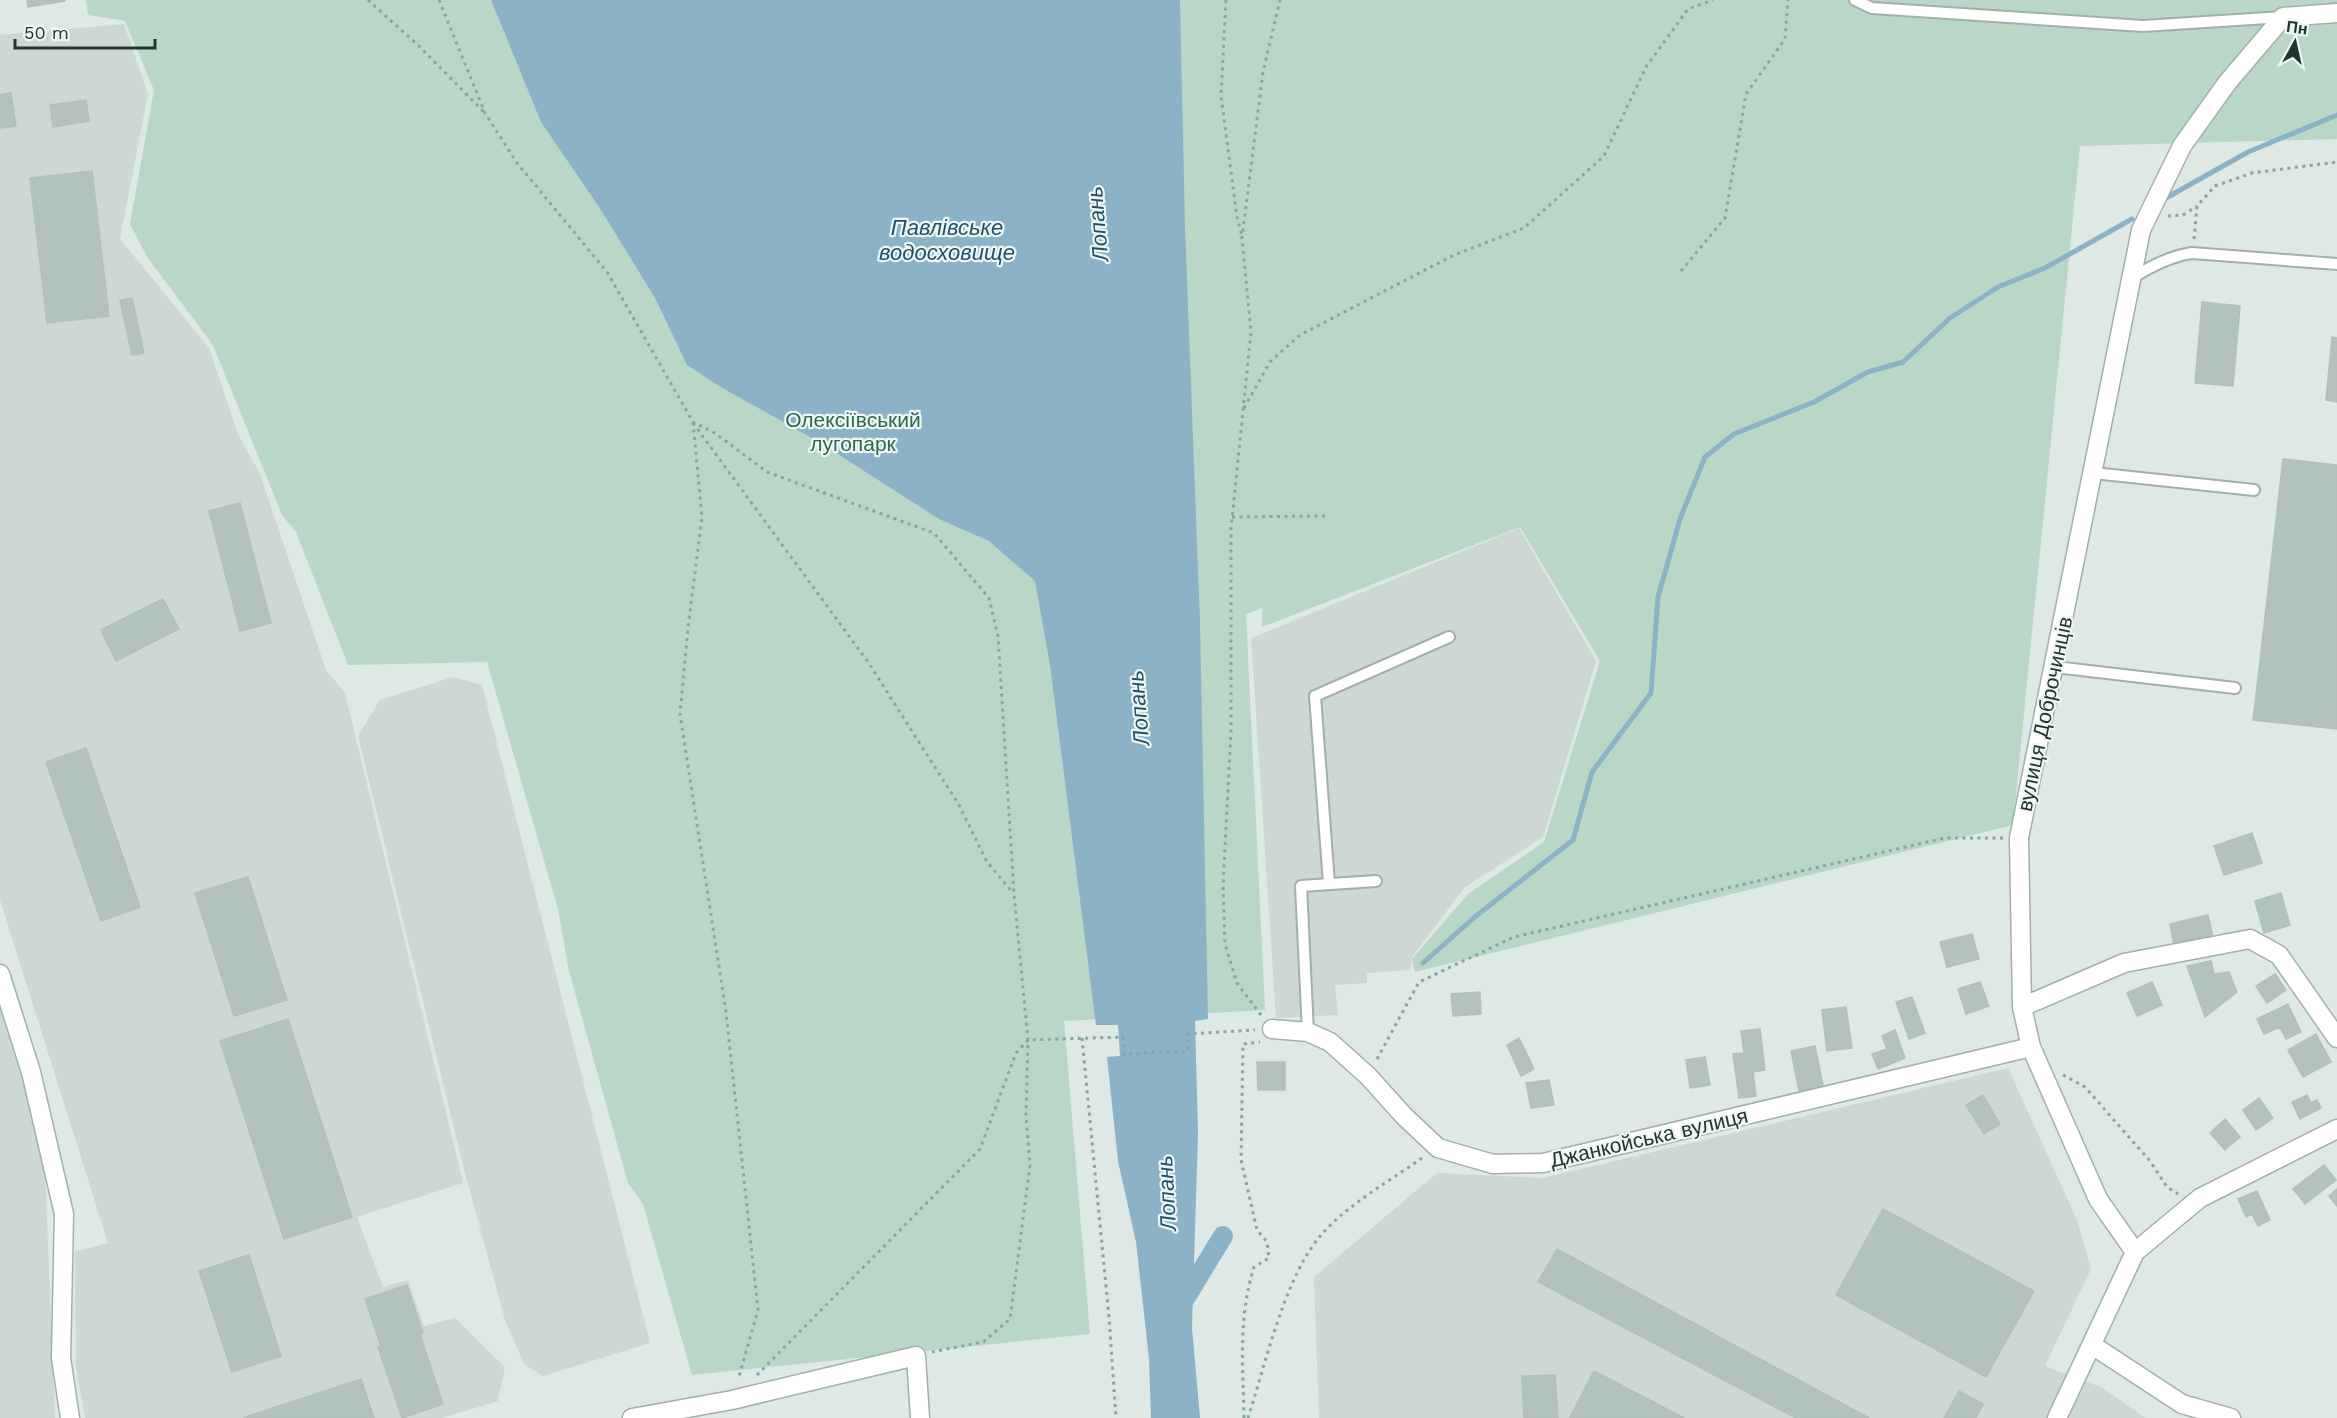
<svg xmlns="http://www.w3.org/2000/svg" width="2337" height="1418" font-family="'Work Sans',sans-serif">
  <rect width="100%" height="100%" fill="#dee8e5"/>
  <path fill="#cdd7d4" d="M124 24 148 94 120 239 209 348 238 434 260 474 326 670 345 693 463 1183 357 1217 383 1287 408 1280 424 1326 455 1318 505 1367 498 1401 442 1418H85L76 1368 75 1252 108 1243 0 900V35Z
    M1519 528 1596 661 1543 837 1464 888 1412 957 1410 970 1367 973V983L1335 985 1338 1015 1276 1018 1251 638Z
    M453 677 482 685 650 1343 543 1376 524 1364 505 1320 464 1169 358 736 380 700Z
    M0 998 28 1083 45 1172 55 1418H0Z
    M2008 1068 2077 1220 2091 1269 2045 1366 2103 1388 2145 1418H1319L1314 1277 1437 1173 1543 1178Z"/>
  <path fill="#bad6c7" d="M86 0H2337V139L2080 146 2013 825 1415 972 1412 959 1468 894 1544 842 1600 661 1520 527 1262 627V608L1246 614 1265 1010 1064 1021 1090 1334 692 1375 643 1204 628 1183 569 971 558 909 487 662 348 665 296 532 282 515 213 345 147 257 130 224 154 90 125 21 88 15Z"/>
  <path fill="#8cb2c7" d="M491 0H1180L1185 227 1200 622 1208 1019 1195 1021 1198 1133 1192 1328 1200 1418H1151L1149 1359 1136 1242 1118 1161 1107 1057 1120 1056 1118 1025H1096L1050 665 1035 581 989 541 939 519 819 442 719 386 687 365 655 298 601 210 541 122Z"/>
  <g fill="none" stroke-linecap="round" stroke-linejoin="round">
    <path stroke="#8cb2c7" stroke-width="5" d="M2166 198 2248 152 2337 115
      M1423 963 1476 916 1573 840 1592 772 1651 693 1658 597 1680 519 1705 457 1734 434 1814 402 1868 372 1903 362 1950 318 1998 287 2045 268 2132 219"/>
    <path stroke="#8cb2c7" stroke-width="20" d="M1181 1305 1223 1236"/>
  </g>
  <path fill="#b4c2bf" stroke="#b2c0bd" stroke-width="1.5" d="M27 0H65V1L28 7Z
    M11 93 16 126 0 128V95Z
    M86 100 89 121 53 127 50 105Z
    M92 171 109 316 47 323 30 178Z
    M132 298 144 353 132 355 120 300Z
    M2202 302 2240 306 2233 386 2195 383Z
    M2332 337 2337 338V402L2326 400Z
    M2283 459 2337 465V643L2263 635Z
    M240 503 271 623 240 631 209 511Z
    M163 599 179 629 116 661 101 630Z
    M2263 635 2337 643V729L2253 720Z
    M86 748 140 907 101 921 46 762Z
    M2252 833 2262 863 2224 875 2214 846Z
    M248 877 287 1000 234 1016 195 893Z
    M2281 893 2290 925 2264 933 2255 901Z
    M2208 915 2213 937 2174 946 2170 924Z
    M1972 934 1979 959 1947 967 1940 942Z
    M2211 961 2214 974 2229 972 2237 992 2205 1017 2187 966Z
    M2275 974 2286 990 2267 1003 2256 986Z
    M1980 982 1989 1006 1966 1014 1958 989Z
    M2152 982 2162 1005 2137 1016 2127 993Z
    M1480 992 1481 1014 1453 1016 1451 994Z
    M1912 997 1925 1033 1909 1039 1896 1002Z
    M2288 1004 2301 1032 2286 1039 2280 1027 2264 1034 2257 1019Z
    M1846 1007 1852 1048 1827 1051 1822 1010Z
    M288 1019 352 1217 284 1239 220 1041Z
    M1760 1029 1765 1070 1753 1072 1756 1096 1739 1098 1733 1054 1744 1053 1741 1031Z
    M1895 1030 1905 1058 1878 1069 1872 1054 1887 1049 1882 1036Z
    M2316 1034 2331 1062 2303 1077 2288 1050Z
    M1519 1038 1534 1069 1521 1076 1507 1045Z
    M1815 1046 1823 1085 1799 1091 1791 1051Z
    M1705 1057 1710 1085 1690 1088 1686 1060Z
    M1257 1062H1285V1090H1258Z
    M1549 1080 1554 1105 1531 1108 1526 1083Z
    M1983 1095 2000 1124 1984 1134 1966 1105Z
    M2307 1095 2311 1103 2317 1100 2321 1108 2300 1119 2292 1102Z
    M2259 1098 2273 1118 2256 1130 2243 1110Z
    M2225 1119 2240 1137 2225 1150 2210 1133Z
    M2324 1165 2336 1180 2305 1204 2293 1189Z
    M2337 1189V1206L2329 1196Z
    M2257 1191 2270 1220 2258 1226 2252 1214 2246 1217 2238 1199Z
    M1883 1209 2034 1291 1986 1377 1836 1295Z
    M1557 1249 1869 1418H1796L1538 1282Z
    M249 1255 281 1356 232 1372 199 1271Z
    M407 1285 423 1333 381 1346 365 1299Z
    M420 1334 443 1404 402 1418 378 1347Z
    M1594 1371 1684 1418H1571L1570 1417Z
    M1555 1375 1558 1418H1524L1522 1376Z
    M361 1379 374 1418H243Z
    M1959 1391 1983 1404 1976 1418H1944Z"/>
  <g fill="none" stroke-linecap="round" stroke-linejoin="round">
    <g stroke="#a2afac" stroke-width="14">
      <path id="lane" d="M1855 0 1872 8 2143 26 2283 17
        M2132 278C2151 266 2170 256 2192 253L2337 264
        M2093 473 2254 490
        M2055 667 2235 688
        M1329 884 1315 696 1449 637
        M1308 1032 1301 886 1376 881"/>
    </g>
    <g stroke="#a2afac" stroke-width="21">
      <path id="street" d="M2022 1007 2124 963 2250 939 2279 955 2337 1038
        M1272 1029 1308 1032 1330 1042 1368 1076 1404 1116 1438 1148 1493 1164 1543 1163 2031 1047
        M2135 1252 2098 1199 2031 1047 2022 1007 2019 838 2141 230 2182 146 2227 83 2283 17 2337 13
        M2092 1345 2182 1404 2231 1418
        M632 1418 732 1400 916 1356 920 1418
        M2057 1418 2135 1252 2200 1198 2337 1129"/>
    </g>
    <g stroke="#9fb2af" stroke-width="21">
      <path id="secondary" d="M0 974 31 1072 64 1214 61 1358 70 1418"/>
    </g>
    <path stroke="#83a7a3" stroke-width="3" stroke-dasharray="3 4.5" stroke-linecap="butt" d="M368 0 420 47 484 112
      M439 0 485 113 517 163 607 272 693 422 715 433 767 472 934 533 989 598 998 636 1014 894 1028 1040 1026 1116 1030 1165 1010 1319 983 1342 932 1352
      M1226 0 1221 96 1237 217 1242 236
      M2168 216 2183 215 2197 206
      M2194 239 2197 206 2215 186 2252 173 2337 162
      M1681 271 1725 218 1746 94 1785 39 1788 0
      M1244 408 1270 362 1300 335 1454 255 1524 228 1604 156 1646 67 1688 9 1713 0
      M693 422 702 517 688 628 680 714 726 1012 758 1310 738 1380
      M693 423 868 662 959 805 987 862 1013 893
      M1232 517 1326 516
      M1261 1015 1237 983 1225 944 1223 886 1231 731V529L1251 332 1242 238 1263 72 1280 0
      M1082 1038 1109 1317 1116 1418
      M1377 1059 1419 982 1514 937 1945 838H2003
      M2063 1075 2085 1087 2150 1161 2167 1187 2178 1194
      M757 1375 980 1149 1016 1053 1028 1040 1123 1037 1124 1054 1188 1051 1187 1034 1255 1030
      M1244 1418C1243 1365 1238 1318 1254 1267L1269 1258 1267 1242 1257 1230 1241 1160 1243 1044 1260 1042
      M1248 1418C1265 1365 1284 1282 1317 1240 1344 1206 1387 1183 1422 1158"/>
    <use href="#lane" stroke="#fff" stroke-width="10"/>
    <use href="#street" stroke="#fff" stroke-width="18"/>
    <use href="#secondary" stroke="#fff" stroke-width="18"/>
  </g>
  <g text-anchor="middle" stroke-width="4.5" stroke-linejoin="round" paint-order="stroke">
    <g font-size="21" fill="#316750" stroke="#eef5f3">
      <text x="853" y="427">Олексіївський<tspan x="853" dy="24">лугопарк</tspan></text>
    </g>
    <g font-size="21" fill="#223534" stroke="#eef5f3">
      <text transform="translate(2045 714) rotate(-78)" y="7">вулиця Доброчинців</text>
      <text transform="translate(1649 1138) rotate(-13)" y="7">Джанкойська вулиця</text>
    </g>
    <g font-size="22" font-style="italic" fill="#245069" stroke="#eef5f3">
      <text transform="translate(1097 224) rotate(-95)" y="8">Лопань</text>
      <text x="947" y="235">Павлівське<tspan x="947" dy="25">водосховище</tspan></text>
      <text transform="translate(1138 708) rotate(-95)" y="8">Лопань</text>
      <text transform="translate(1166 1193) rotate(-93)" y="8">Лопань</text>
    </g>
  </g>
  <g transform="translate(2295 42) rotate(8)" stroke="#eef5f3" stroke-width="4.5" paint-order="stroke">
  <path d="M0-4.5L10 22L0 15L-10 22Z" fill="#223534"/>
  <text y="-9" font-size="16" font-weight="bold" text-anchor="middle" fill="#223534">Пн</text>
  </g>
  <path d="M15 39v9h140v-9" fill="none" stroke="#223534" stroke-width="3"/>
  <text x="24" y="39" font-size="18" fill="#223534" stroke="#eef5f3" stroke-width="4.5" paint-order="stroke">50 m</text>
</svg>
